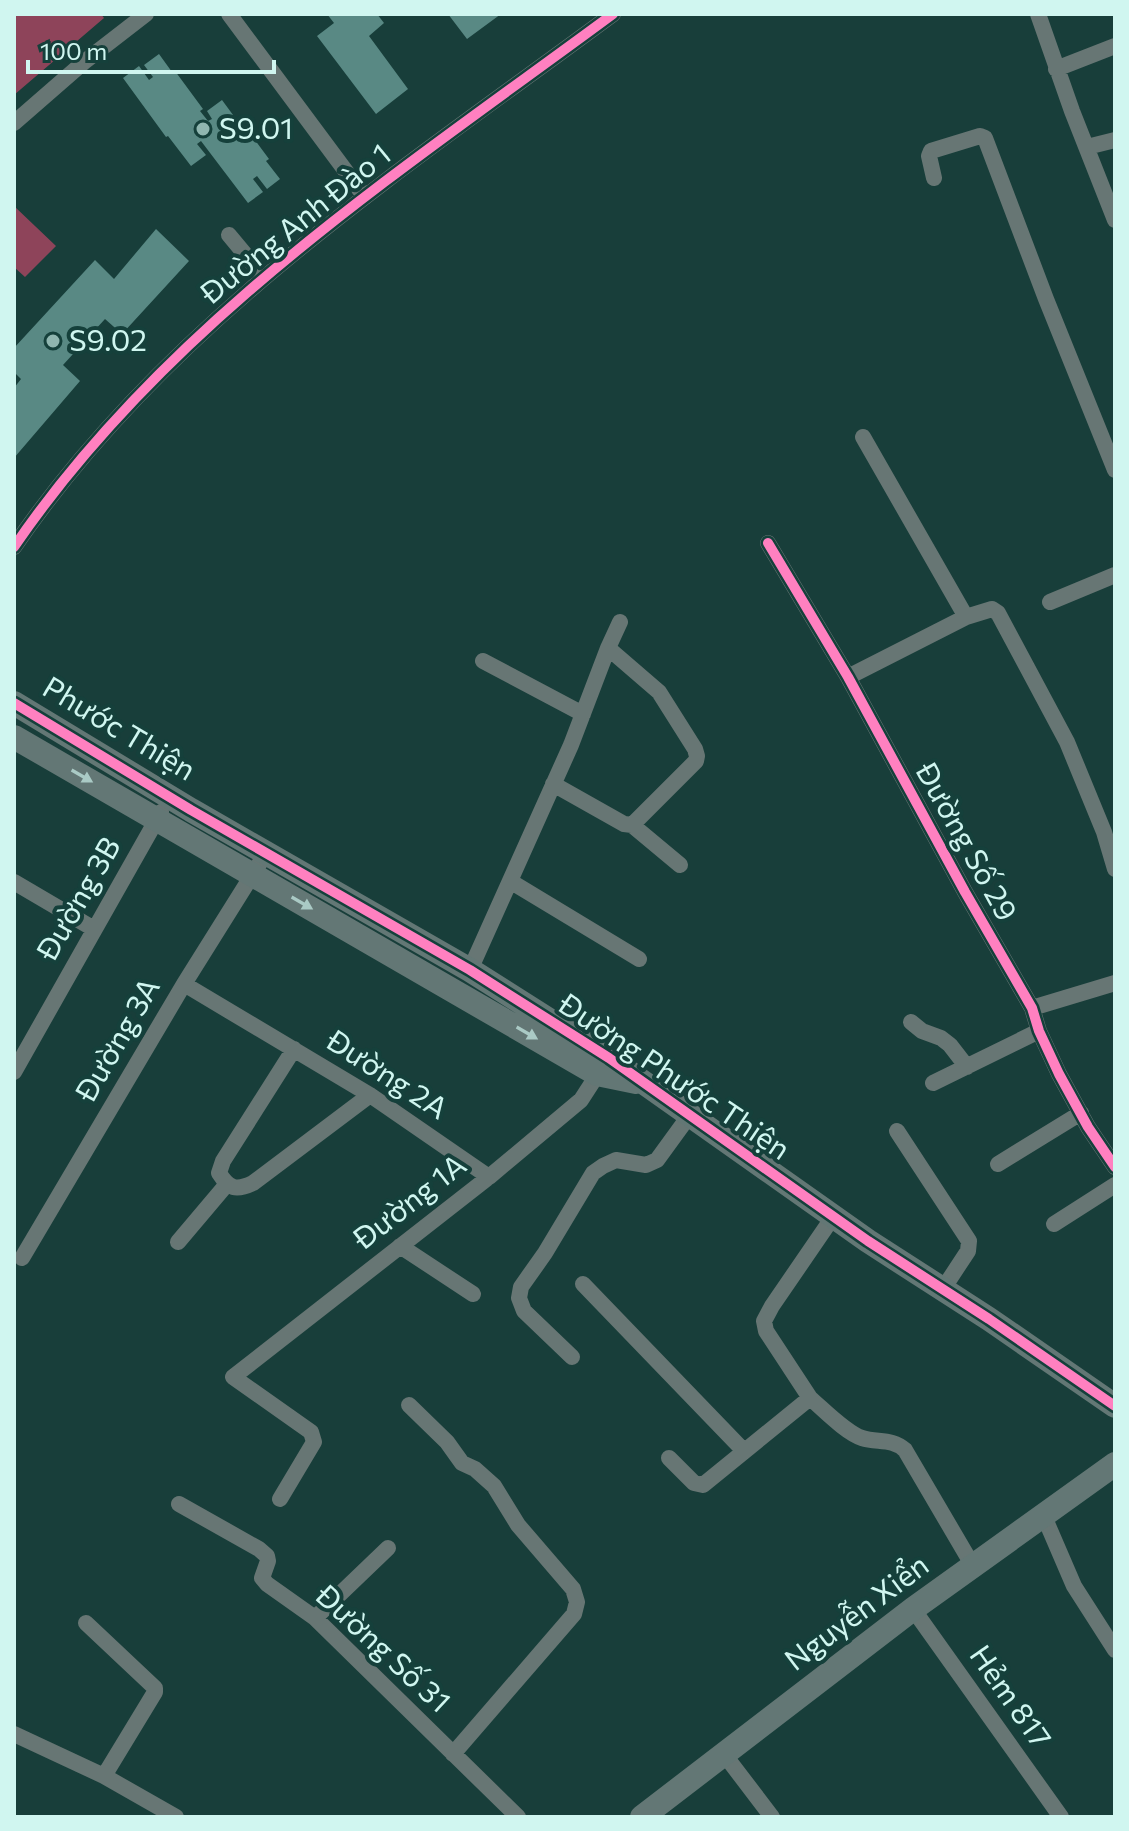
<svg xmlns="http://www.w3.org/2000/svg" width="1129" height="1831" font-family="Commissioner,sans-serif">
  <rect width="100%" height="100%" fill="#183e3a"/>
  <path fill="#8e445a" d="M14 14H101L104 18 14 95Z
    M14 206 56 246 25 277 14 267Z"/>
  <path fill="#598984" d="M327 14H377L384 23 369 36 408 89 376 114 317 36 334 23Z
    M448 14H501L467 39Z
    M159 54 172 72 175 71 203 109 200 111 208 121 212 119 207 111 222 100 236 119 238 117 269 159 266 161 280 179 267 189 257 176 253 179 263 192 248 203 201 141 197 144 206 155 191 166 168 136 166 137 123 78 139 66 149 80 153 77 144 65Z
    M156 229 189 261 122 334 105 319 63 365 80 381 14 458V388L21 379 14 372V348L95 260 114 279Z"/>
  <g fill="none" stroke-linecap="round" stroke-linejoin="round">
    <path stroke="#677674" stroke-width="16" d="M229 14 365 197
      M1038 14 1072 111 1115 220
      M1056 69 1115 46
      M14 123 84 62 146 14
      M1087 147 1115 140
      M934 178 929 156 931 151 980 136 985 138 1046 299 1115 470
      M229 235 264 277
      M863 437 966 617
      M768 543 848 677 965 892 1032 1008 1039 1031 1059 1074 1088 1127 1115 1167
      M14 547C167 323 398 173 613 14
      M1050 602 1115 575
      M483 661 583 714
      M848 677 966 617 992 609 998 613 1067 742 1104 832 1115 869
      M553 784 624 824 632 825 696 761 697 756 695 749 659 692 608 648
      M632 825 680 865
      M510 881 639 959
      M14 882 94 929
      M470 970 571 745 608 648 620 622
      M184 984 370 1095 489 1177
      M1032 1008 1115 983
      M911 1022 922 1031 941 1038 950 1045 967 1067
      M294 1049 223 1161 219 1173C229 1189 236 1191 253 1183L370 1095
      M14 1072 161 812
      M933 1083 1039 1031
      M897 1131 969 1241 968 1251 943 1289
      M998 1164 1081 1113
      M1054 1224 1115 1185
      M178 1242 227 1184
      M400 1246 473 1294
      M22 1258 184 984 266 853
      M583 1284 744 1451
      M572 1357 524 1311 519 1298 521 1287 545 1253 593 1173 603 1166 616 1160 646 1165 657 1160 689 1116
      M810 1398C823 1409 846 1433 862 1438 877 1443 892 1438 905 1450L973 1566
      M409 1405 447 1442 462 1463 475 1469 494 1486 518 1525 573 1589 577 1602 574 1614 453 1754
      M669 1458 694 1483 703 1485 810 1398 766 1331 764 1321 772 1306 833 1217
      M280 1499 314 1442 311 1432 233 1377 489 1177 581 1100 603 1066
      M179 1504 259 1549 267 1556 268 1561 262 1578 267 1584 315 1618 518 1817
      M1043 1514 1074 1586 1115 1650
      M913 1609 1061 1817
      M315 1618 388 1548
      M86 1623 155 1688V1692L104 1776
      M14 1734 104 1776 176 1817
      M724 1754 772 1817"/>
    <path stroke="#637775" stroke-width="24" d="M14 703 191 810 470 970 609 1058 868 1241 989 1319 1115 1406
      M14 737 597 1074 636 1082
      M642 1817 913 1609 1115 1464"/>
    <g stroke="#15403b" stroke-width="15">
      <path id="cycleway" d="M768 543 848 677 965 892 1032 1008 1039 1031 1059 1074 1088 1127 1115 1167
        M14 547C167 323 398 173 613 14
        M14 703 191 810 470 970 609 1058 868 1241 989 1319 1115 1406"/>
    </g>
    <use href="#cycleway" stroke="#ff80c0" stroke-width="10"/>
  </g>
  <defs><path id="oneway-solid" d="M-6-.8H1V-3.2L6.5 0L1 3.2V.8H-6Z" transform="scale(2)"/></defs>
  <g fill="#aacac5">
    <use href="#oneway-solid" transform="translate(82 776) rotate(30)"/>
    <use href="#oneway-solid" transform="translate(302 903) rotate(30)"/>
    <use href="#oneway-solid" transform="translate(527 1033) rotate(30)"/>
  </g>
  <g fill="#90b6b0" stroke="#15403b" stroke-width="3">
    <circle cx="203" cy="129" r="8"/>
    <circle cx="53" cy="341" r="8"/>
  </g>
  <g text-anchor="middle" stroke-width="8" stroke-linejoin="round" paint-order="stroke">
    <g font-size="30" fill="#d0f6f0" stroke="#15403b" text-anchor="start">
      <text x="219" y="139">S9.01</text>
      <text x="69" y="351">S9.02</text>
    </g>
    <g font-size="30" fill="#d0f6f0" stroke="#15403b">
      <text transform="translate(296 224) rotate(-39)" y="10">Đường Anh Đào 1</text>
      <text transform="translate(119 729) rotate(31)" y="10">Phước Thiện</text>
      <text transform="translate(966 842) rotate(61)" y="10">Đường Số 29</text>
      <text transform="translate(79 899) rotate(-60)" y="10">Đường 3B</text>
      <text transform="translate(118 1040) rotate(-60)" y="10">Đường 3A</text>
      <text transform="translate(387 1075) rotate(33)" y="10">Đường 2A</text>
      <text transform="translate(674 1077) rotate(34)" y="10">Đường Phước Thiện</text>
      <text transform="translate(410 1202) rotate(-38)" y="10">Đường 1A</text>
      <text transform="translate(857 1613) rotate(-37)" y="10">Nguyễn Xiển</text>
      <text transform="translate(383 1649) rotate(43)" y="10">Đường Số 31</text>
      <text transform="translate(1010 1697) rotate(55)" y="10">Hẻm 817</text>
    </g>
  </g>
  <rect width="1129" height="1831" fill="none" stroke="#d0f6f0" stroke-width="32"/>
  <path d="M28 60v12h246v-12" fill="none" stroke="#d0f6f0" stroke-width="4"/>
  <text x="40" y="60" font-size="24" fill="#d0f6f0" stroke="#15403b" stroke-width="6" paint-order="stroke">100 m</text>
</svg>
